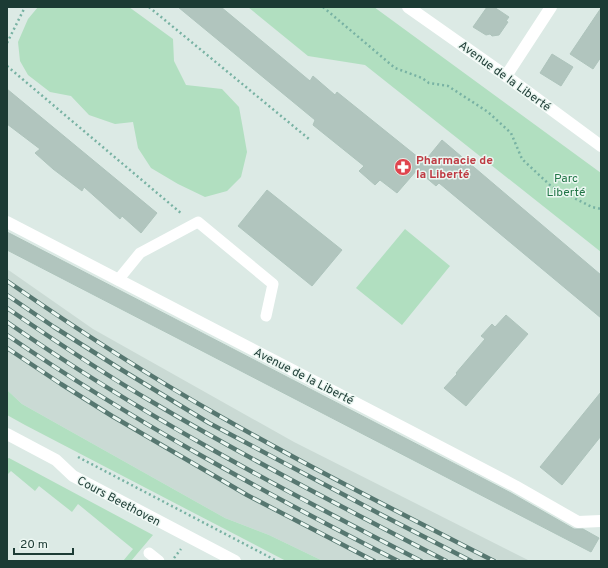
<svg xmlns="http://www.w3.org/2000/svg" width="608" height="568" font-family="Overpass,sans-serif">
  <rect width="100%" height="100%" fill="#dceae5"/>
  <path fill="#cadad4" d="M7 269 93 329 294 442 530 561H323L269 535 225 518 22 404 7 390Z"/>
  <path fill="#b1dfc0" d="M38 7H129L173 39 174 61 186 85 222 89 239 107 243 129 247 152 241 177 227 191 205 197 178 184 151 168 138 148 133 122 115 124 89 115 71 96 50 92 28 75 20 61 18 42 28 19Z
    M248 7H374L601 173V252L365 65 308 56Z
    M405 229 450 266 402 325 356 288Z
    M7 390 22 404 225 518 269 535 323 561H286L25 425 7 415Z
    M9 458 153 535 131 561H123L133 549 78 504 72 512 39 486 35 491 11 471 7 475V459Z"/>
  <path fill="#b1c5be" stroke="#aec4bc" d="M178 7H221L310 81 313 76 335 95 337 92 424 162 442 140 601 275V318L439 183 436 186 417 170 397 193 380 180 375 185 359 171 364 166 313 125 315 120Z
    M487 7H494L509 17 506 21 508 22 499 35 492 36 490 34 486 35 473 27Z
    M601 8V57L593 69 570 54Z
    M552 54 573 67 561 86 540 73Z
    M7 89 157 213 141 233 122 216 120 219 84 187 82 191 53 169 35 153 40 149 7 124Z
    M267 190 342 250 312 286 238 226Z
    M7 232 511 493 574 529H583L599 538 591 552 7 250Z
    M506 315 528 334 466 406 444 388 457 374 456 373 485 339 481 336 492 324 495 327Z
    M601 392V436L562 485 540 467Z"/>
  <g fill="none" stroke-linecap="round" stroke-linejoin="round">
    <path stroke="#78b2a3" stroke-width="2.5" stroke-dasharray="2 3" stroke-linecap="butt" d="M149 7 309 139
      M323 7 395 68 422 78 429 83 448 86 488 112 511 133 522 159 552 187 592 207 601 209
      M7 43 25 7
      M7 66 182 214
      M78 457 277 561
      M174 558 181 549"/>
    <path stroke="#fff" stroke-width="11" d="M118 280 140 253 198 222 273 284 266 316
      M149 553 159 561"/>
    <path stroke="#fff" stroke-width="12" d="M408 7 506 76 601 146
      M506 76 551 7
      M7 222 406 429 515 486 578 522 601 521
      M7 434 56 460 73 476 235 561"/>
    <g stroke="#567770" stroke-width="4.5">
      <path id="rail" d="M7 281C75 328 144 373 216 414 307 466 400 513 494 561
        M7 295 54 327 122 370 209 423 380 514 471 561
        M7 308C55 341 104 374 154 403 249 459 348 510 446 561
        M7 322C138 413 279 488 421 561
        M7 335C131 420 263 492 398 561
        M7 348 61 384 112 416 189 461 247 495 374 561"/>
    </g>
    <use href="#rail" stroke="#ecf7f2" stroke-width="3" stroke-dasharray="9" stroke-linecap="butt"/>
  </g>
  <defs>
    <g id="pharmacy-disc" transform="scale(0.9)"><circle r="9.5" fill="#e0444e" stroke="#ecf7f2"/><path d="M-2-6h4v4h4v4h-4v4h-4v-4h-4v-4h4Z" fill="#fff"/></g>
  </defs>
  <g fill-rule="evenodd">
    <use href="#pharmacy-disc" x="403" y="167"/>
  </g>
  <g text-anchor="middle" stroke-width="3" stroke-linejoin="round" paint-order="stroke">
    <g font-size="12" fill="#1c3b34" stroke="#ecf7f2">
      <text transform="translate(505 76) rotate(36)" y="4">Avenue de la Liberté</text>
      <text transform="translate(304 376) rotate(27)" y="4">Avenue de la Liberté</text>
      <text transform="translate(119 501) rotate(28)" y="4">Cours Beethoven</text>
    </g>
    <g font-size="12" font-weight="bold" fill="#be3a42" stroke="#ecf7f2" text-anchor="start">
      <text x="416" y="164">Pharmacie de<tspan x="416" dy="14">la Liberté</tspan></text>
    </g>
    <g font-size="12" fill="#227647" stroke="#ecf7f2">
      <text x="566" y="182">Parc<tspan x="566" dy="14">Liberté</tspan></text>
    </g>
  </g>
  <rect width="608" height="568" fill="none" stroke="#1c3b34" stroke-width="16"/>
  <path d="M14 548v6h59v-6" fill="none" stroke="#1c3b34" stroke-width="2"/>
  <text x="20" y="548" font-size="12" fill="#1c3b34" stroke="#ecf7f2" stroke-width="3" paint-order="stroke">20 m</text>
</svg>
